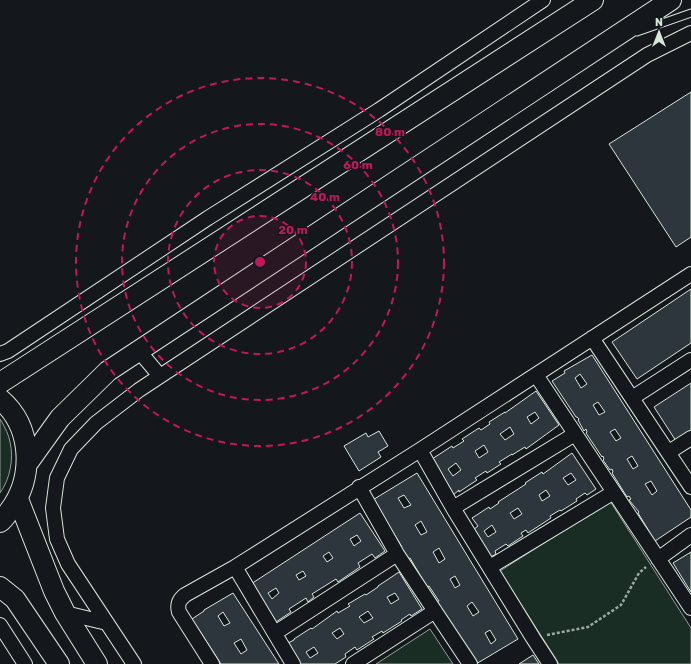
<svg xmlns="http://www.w3.org/2000/svg" width="691" height="664" font-family="Rubik,sans-serif">
  <rect width="100%" height="100%" fill="#14181c"/>
  <path fill="#1a2d24" stroke="#939e99" d="M0 419 2 422C5 428 9 435 10 442 14 459 10 479 0 493Z
    M610 501 691 628V664H559L500 571Z
    M430 629 453 664H376Z"/>
  <path fill="#2c363c" stroke="#d8e6dc" fill-rule="evenodd" d="M691 92V237L676 247 609 144Z
    M691 289V343L637 379 612 342Z
    M592 355 691 510V517L655 541 638 513 639 512 629 500 631 499 629 496 627 497 612 473 613 472 612 469 610 470 603 460 604 459 603 456 602 457 586 433 587 432 586 429 584 431 578 420 579 419 577 417H576L552 381 565 373 564 371ZM580 374 587 384 581 388 575 378ZM598 402 605 412 599 415 593 405ZM615 429 621 438 616 441 610 432ZM632 456 638 466 633 469 627 459ZM651 481 657 491 652 495 645 484Z
    M691 383V431L676 441 654 407Z
    M536 391 559 425 526 449 525 447 512 455V454L499 462 501 464 487 473 486 471 475 478 477 480 459 492V490L452 496 429 461 452 446 453 448 464 441 462 439 479 428 481 430 490 424 489 422 505 412V413Z
    M535 412 539 418 531 424 527 417Z
    M510 427 514 434 505 440 500 434Z
    M379 431 388 446 378 452 381 457 359 471 344 446 366 433 368 437Z
    M484 445 488 452 479 458 475 451Z
    M572 453 596 489 587 495 585 493 576 499 577 501 561 511 560 510 550 516 551 518 528 533 526 530 521 533 523 536 508 546 506 544 495 551 496 554 491 557 473 530 478 526 472 518 489 507 490 509 499 503 498 502 526 484 525 483 542 472 543 474ZM571 473 576 480 568 485 563 478ZM546 490 550 496 542 501 539 495ZM518 508 522 514 514 519 510 513ZM492 525 496 532 488 537 484 531Z
    M456 463 461 470 453 476 448 469Z
    M417 473 518 639 476 664 446 615 443 617 435 603 439 601 429 586 427 587 410 558 407 559 400 548 402 547 391 529 389 530 371 501ZM404 495 411 505 404 508 398 498ZM421 521 427 532 421 535 415 525ZM439 548 445 559 439 563 433 552ZM455 576 460 585 455 588 450 579ZM472 602 479 612 473 616 467 606ZM490 630 496 640 491 644 485 633Z
    M360 513 385 551 375 558 372 554 358 563 360 567 338 582 336 579 312 594 314 597 308 602 306 598 289 609 291 612 276 622 251 584ZM357 535 361 541 354 546 350 539ZM329 552 333 558 327 562 323 556ZM303 571 306 576 299 580 296 575ZM276 588 279 593 272 599 268 593Z
    M691 552V592L673 563Z
    M399 572 422 609 411 616 410 614 401 620 402 621 383 633 382 631 372 637 374 639 357 650 355 647 345 654 346 657 335 664H296L284 645 294 640V639L311 628 312 629 337 611 338 613 350 606 348 604 365 594 366 595 378 587V586ZM395 593 399 599 391 604 387 597ZM368 611 373 618 364 623 359 617ZM340 628 344 634 337 639 332 633ZM314 647 318 653 310 658 306 652Z
    M233 593 279 664H221L192 619 204 611V610ZM223 612 230 623 224 626 218 616ZM241 639 247 650 241 654 234 643Z
    M533 655 539 664H519Z"/>
  <g fill="none" stroke-linecap="round" stroke-linejoin="round">
    <g stroke="#d8e6dc" stroke-width="9">
      <path id="lane" d="M637 32 691 13"/>
    </g>
    <g stroke="#d8e6dc" stroke-width="16">
      <path id="street" d="M592 338 691 487
        M139 351 160 376
        M0 354 8 351 208 218 379 110 543 0
        M536 375 691 608
        M632 398 691 360
        M420 450 453 508 533 638 550 664
        M669 452 691 438
        M359 487 397 554 470 664
        M453 508 575 434
        M658 559 691 535
        M235 567 293 664
        M490 567 614 492
        M65 613 107 623
        M0 625 25 664
        M275 633 397 554
        M134 664 68 564 57 539 53 508 57 478 71 449 96 423 139 390 647 55 691 33
        M212 664 179 612C177 604 179 600 185 595L235 567 420 450 691 274
        M353 664 435 611"/>
    </g>
    <g stroke="#d8e6dc" stroke-width="22">
      <path id="secondary" d="M0 383 593 0
        M0 399C33 427 34 477 10 510 7 514 4 519 0 522
        M27 464 60 418 108 371 671 0
        M18 499 54 591 65 613 97 664
        M0 587 15 599 59 664"/>
    </g>
    <path stroke="#9da8a2" stroke-width="2.5" stroke-dasharray="3 2" stroke-linecap="butt" d="M547 635 588 627 621 605 639 573 646 567"/>
    <use href="#lane" stroke="#14181c" stroke-width="7"/>
    <use href="#street" stroke="#14181c" stroke-width="14"/>
    <use href="#secondary" stroke="#14181c" stroke-width="20"/>
  </g>
  <circle cx="260" cy="262" r="46" fill="#c2185b" fill-opacity=".12"/>
  <g fill="none" stroke="#c2185b" stroke-width="2" stroke-dasharray="7 5">
    <circle cx="260" cy="262" r="46"/>
    <circle cx="260" cy="262" r="92"/>
    <circle cx="260" cy="262" r="138"/>
    <circle cx="260" cy="262" r="184"/>
  </g>
  <circle cx="260" cy="262" r="6" fill="#c2185b" stroke="#14181c" stroke-width="2"/>
  <g font-size="12" text-anchor="middle" font-weight="bold" fill="#c2185b" stroke="#14181c" stroke-width="3" stroke-linejoin="round" paint-order="stroke">
    <text x="390" y="136">80 m</text>
    <text x="358" y="169">60 m</text>
    <text x="325" y="201">40 m</text>
    <text x="293" y="234">20 m</text>
  </g>
  <g transform="translate(659 32)" stroke="#14181c" stroke-width="3" paint-order="stroke">
  <path d="M0-3L7 15L0 10L-7 15Z" fill="#d8e6dc"/>
  <text y="-6" font-size="11" font-weight="bold" text-anchor="middle" fill="#d8e6dc">N</text>
  </g>
</svg>
